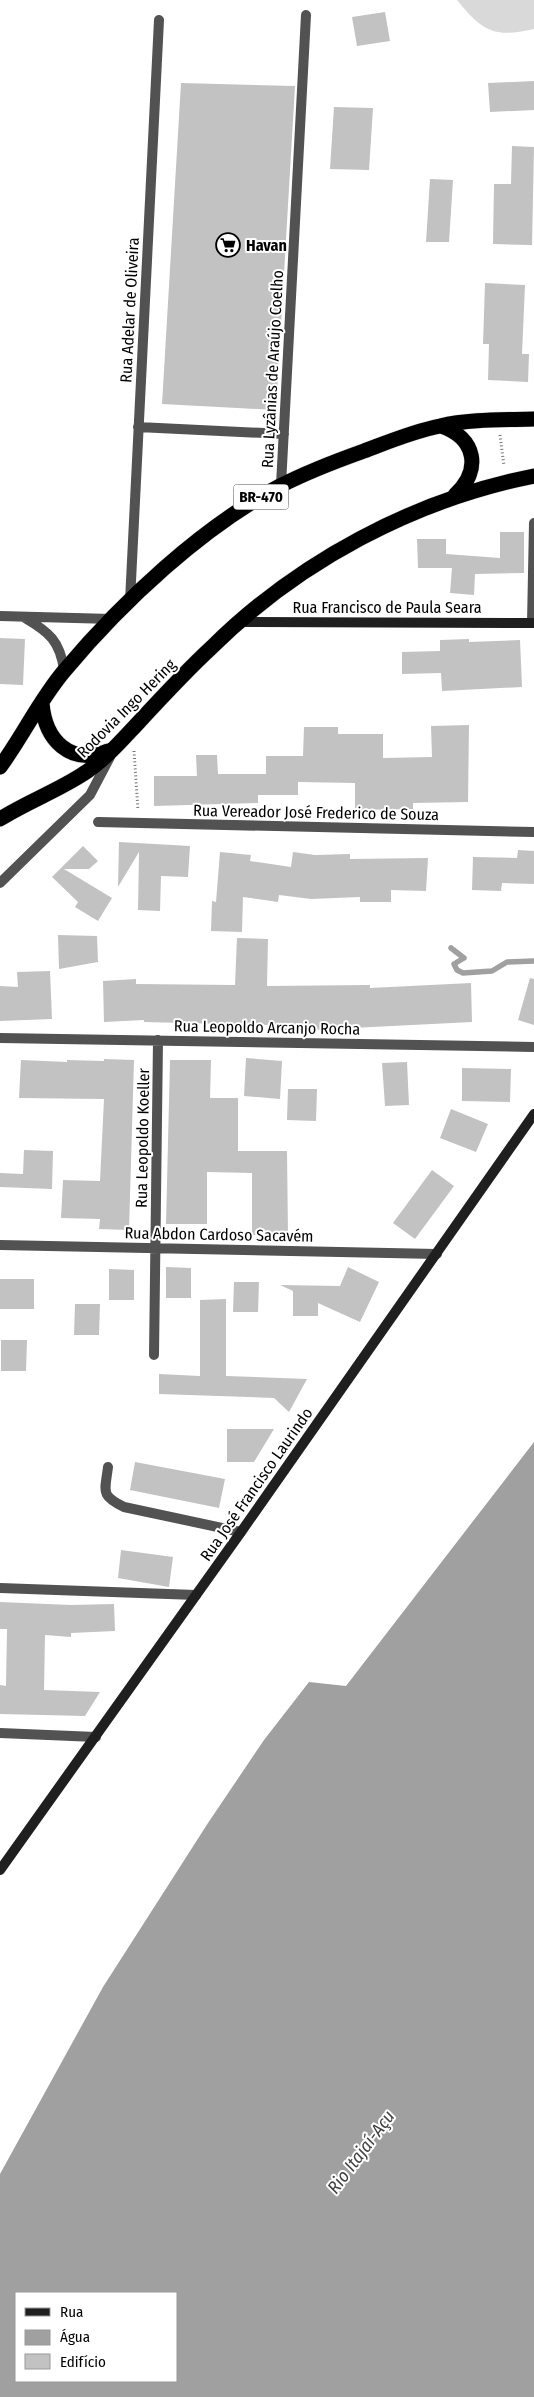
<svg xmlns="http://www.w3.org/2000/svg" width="534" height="2397" font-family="'Fira Sans Condensed',sans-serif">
  <rect width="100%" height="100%" fill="#fff"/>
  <path fill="#d9d9d9" d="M457 0H534V29C494 38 483 32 457 0Z"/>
  <path fill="#a0a0a0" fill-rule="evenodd" d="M534 1442V2397H0V2174L103 1987 208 1823 264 1740 309 1682 346 1686ZM176 2293V2381H16V2293Z"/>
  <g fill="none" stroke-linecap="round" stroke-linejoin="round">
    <path stroke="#a0a0a0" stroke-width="5.5" d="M451 948 464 958 454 964 457 970 463 973 492 971 507 962 534 961"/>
  </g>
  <path fill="#c2c2c2" d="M385 12 390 41 357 46 352 17Z
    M534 81V110L490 112 488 83Z
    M181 83 295 86 276 410 162 404Z
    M334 107 373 108 369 170 330 169Z
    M512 146 534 147 532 245 493 244 494 184H511Z
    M430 179 453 180 449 242H426Z
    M485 283 525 285 522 354H529L528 382 488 380 489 344H483Z
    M500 532H524V573L475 574 474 595 450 593 452 568H418L417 539H446V554L500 558Z
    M0 638 25 639 23 685 0 684Z
    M469 639V642L520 640 522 687 442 691 441 673 402 674V652L440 651V640Z
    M469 725 468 802 413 803V809L355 810V783L298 782V795H258V803L154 806V776H197L196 755H217L218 774H266V756H303L304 727H338V734H383V758L432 757 431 726Z
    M119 842 190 846 188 877 161 876 160 911 138 910 139 852 118 887Z
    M83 846 98 861 89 869H64L112 898 98 921 75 907 78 902 52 877Z
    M518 850 534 851V884L502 883 501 891 472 890 473 857 517 858Z
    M220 852 251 855 250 861 291 867 293 852 315 855 350 854V859L428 858 426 891 391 890V902H360V897L311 899 279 895 278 902 243 897 242 932 211 931 212 901 216 902Z
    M58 935 97 936 98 962 59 969Z
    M237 938 268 939 267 986 370 985V988L471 983 472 1022 272 1032V1025L144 1022V1020L104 1022 103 981 136 979V984L235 985Z
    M50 971 52 1019 0 1021V986L18 987 17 972Z
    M530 978 534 979V1025L518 1020Z
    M246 1058 282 1061 280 1099 244 1096Z
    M104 1059 134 1060 129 1230 99 1229 100 1219 61 1218 63 1180 100 1181 104 1099 19 1098 21 1060 67 1062V1060L104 1061Z
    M170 1060H211L210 1098H238V1151H287L288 1235H252V1173L207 1172V1224H166Z
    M407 1062 409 1105 385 1106 382 1063Z
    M462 1068 511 1069 510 1102 462 1101Z
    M288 1089H317L316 1121 287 1120Z
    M451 1109 488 1124 476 1152 440 1138Z
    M24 1150 53 1151 52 1189 0 1187V1173L23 1174Z
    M432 1170 454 1186 415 1239 393 1223Z
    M166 1267 191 1268V1298H166Z
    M348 1267 379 1282 360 1322 318 1303V1316H293V1291L280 1285 340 1286Z
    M109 1269 134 1270V1300H109Z
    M0 1279H34V1309H0Z
    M234 1282H259L258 1312H233Z
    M226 1299V1376L307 1379 289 1412 274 1398 159 1394V1374L200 1376V1300Z
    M75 1304H100L99 1335H74Z
    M1 1340H27L26 1371H1Z
    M227 1429H274L254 1462H227Z
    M135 1462 225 1479 219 1508 130 1490Z
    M121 1550 173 1557 169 1587 118 1578Z
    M0 1602 71 1605 114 1604 115 1631 71 1633V1637L45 1635 44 1690 100 1692 85 1716 0 1714V1685L6 1686 7 1629H0Z"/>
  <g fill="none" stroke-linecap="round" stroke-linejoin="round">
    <g stroke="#dbdbdb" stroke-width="16">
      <path id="highway" d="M441 426C476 438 482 470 455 495
        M42 703C45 740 70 766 108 751
        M0 767C23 736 40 699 65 670 122 602 202 527 280 486 307 472 336 461 364 451 388 442 414 431 440 426 470 419 503 420 534 419
        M0 819C27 802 57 791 83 774 104 761 121 741 138 723 162 697 186 671 212 647 299 561 414 500 534 476"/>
    </g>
    <path stroke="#747474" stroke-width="3" stroke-dasharray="1 2.5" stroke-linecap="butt" d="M500 435 504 466
      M134 751 138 810"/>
    <path stroke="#525252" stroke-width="10" d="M138 427 284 434
      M281 485 306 15
      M130 601 159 20
      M108 1467C105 1492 100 1495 124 1507L241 1532"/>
    <path stroke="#525252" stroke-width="10" d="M0 616 112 619
      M25 618C49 632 60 641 64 670
      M532 623 534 523
      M98 822 534 832
      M0 883 90 795 110 757
      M0 1038 534 1047
      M0 1245 437 1254
      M154 1355 158 1040
      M0 1588 196 1595
      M0 1733 96 1737"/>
    <path stroke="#1f1f1f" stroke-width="10" d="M239 622 534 623
      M0 1870 241 1532 534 1114"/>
    <use href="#highway" stroke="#000" stroke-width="15"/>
  </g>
  <defs>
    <g id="supermarket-ring" transform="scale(1.25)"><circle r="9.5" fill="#fff" stroke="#000" stroke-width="1.5"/><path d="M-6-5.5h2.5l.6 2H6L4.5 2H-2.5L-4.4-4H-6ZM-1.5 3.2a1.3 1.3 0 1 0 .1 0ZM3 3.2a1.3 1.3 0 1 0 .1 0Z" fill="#000"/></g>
  </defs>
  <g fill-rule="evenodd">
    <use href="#supermarket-ring" x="228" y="245"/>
  </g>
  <g text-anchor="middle" stroke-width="4" stroke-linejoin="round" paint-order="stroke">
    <rect fill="#fff" stroke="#4c4c4c" stroke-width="1" x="233.5" y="484.5" width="55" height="25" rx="4"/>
    <g font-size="15" font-weight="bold" fill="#000">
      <text x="261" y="502">BR-470</text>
    </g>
    <g font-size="16" font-weight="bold" fill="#000" stroke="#fff" text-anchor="start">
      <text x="246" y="251">Havan</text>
    </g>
    <g font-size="16" fill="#000" stroke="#fff">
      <text transform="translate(129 310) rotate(-87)" y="6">Rua Adelar de Oliveira</text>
      <text transform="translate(272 369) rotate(-87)" y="6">Rua Lyzânias de Araújo Coelho</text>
      <text x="387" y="613">Rua Francisco de Paula Seara</text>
      <text transform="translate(126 708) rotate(-45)" y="6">Rodovia Ingo Hering</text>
      <text transform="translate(316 812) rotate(1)" y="6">Rua Vereador José Frederico de Souza</text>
      <text transform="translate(267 1027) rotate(1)" y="6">Rua Leopoldo Arcanjo Rocha</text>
      <text transform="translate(142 1138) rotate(-89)" y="6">Rua Leopoldo Koeller</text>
      <text transform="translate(219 1234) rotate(1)" y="6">Rua Abdon Cardoso Sacavém</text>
      <text transform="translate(256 1484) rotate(-55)" y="6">Rua José Francisco Laurindo</text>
    </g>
    <g font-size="18" font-style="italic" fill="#414141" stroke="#fff">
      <text transform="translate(361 2152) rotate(-53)" y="6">Rio Itajaí-Açu</text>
    </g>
  </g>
  <rect x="15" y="2292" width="162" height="90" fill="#ffffff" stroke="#999999"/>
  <rect x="25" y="2308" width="25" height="8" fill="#1f1f1f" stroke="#999999"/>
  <text x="60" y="2317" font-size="15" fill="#000000">Rua</text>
  <rect x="25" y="2330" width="25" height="15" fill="#a0a0a0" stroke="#999999"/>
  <text x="60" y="2342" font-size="15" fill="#000000">Água</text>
  <rect x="25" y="2354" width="25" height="15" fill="#c2c2c2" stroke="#999999"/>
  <text x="60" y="2367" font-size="15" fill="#000000">Edifício</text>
</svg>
